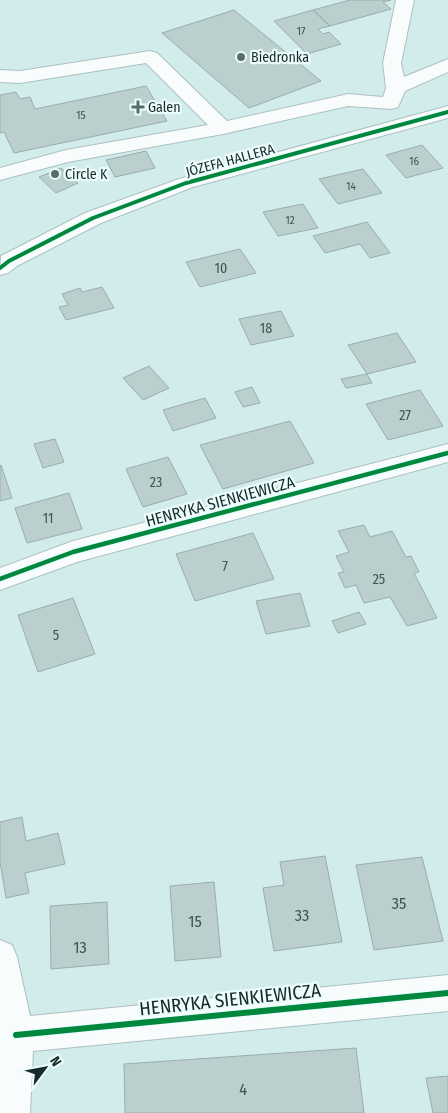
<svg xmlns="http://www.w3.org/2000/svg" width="448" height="1113" font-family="'Fira Sans Condensed',sans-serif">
  <rect width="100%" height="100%" fill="#d2ecec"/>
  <path fill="#bbcfcf" stroke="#99adad" d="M350 0H391L383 2 391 9 330 26 313 10Z
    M234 10 321 81 249 108 162 33Z
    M313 10 330 26 318 29 323 34 329 32 341 44 307 54 274 21Z
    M146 86 167 121 14 153 4 132 0 133V95L16 92 20 99 30 97 35 109Z
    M422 145 443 168 406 178 386 155Z
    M146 151 155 168 115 177 106 160Z
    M61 168 78 183 56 193 39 177Z
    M363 169 382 193 338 204 319 179Z
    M303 204 318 228 278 236 263 212Z
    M367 222 390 253 370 258 360 244 325 253 313 236Z
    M240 249 256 273 200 287 186 262Z
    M102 287 114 308 66 320 59 307 68 305 62 294 80 288 82 292Z
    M281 311 294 336 251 345 239 319Z
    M397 333 416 362 367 374 348 345Z
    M149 366 169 388 143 400 123 378Z
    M367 374 372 383 346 388 341 379Z
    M252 387 260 403 243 407 235 392Z
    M420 390 443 426 388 440 366 404Z
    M205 398 216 418 173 431 163 410Z
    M290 421 314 463 223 489 200 445Z
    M55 439 64 462 43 468 34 444Z
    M168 457 187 494 143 507 126 469Z
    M1 465 12 498 0 501V466Z
    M69 493 82 529 27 543 15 508Z
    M364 525 370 537 392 531 406 557 411 556 419 572 414 573 437 618 407 626 390 597 364 603 356 585 345 588 338 573 344 572 336 556 349 552 338 531Z
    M253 533 274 579 195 601 176 554Z
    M300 593 310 626 266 634 256 601Z
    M73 598 95 654 38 672 18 615Z
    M359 612 366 624 338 633 332 621Z
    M22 817 26 841 58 833 65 864 25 873 29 893 6 898 0 862V822Z
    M325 856 342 942 274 951 263 888 284 885 280 862Z
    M422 857 443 941 374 950 356 865Z
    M214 882 221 957 175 961 170 886Z
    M107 902 109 964 51 969 50 906Z
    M356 1048 364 1113H125L124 1064Z
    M448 1076V1113H433L426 1078Z"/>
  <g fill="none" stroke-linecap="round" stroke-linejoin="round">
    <g stroke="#acc0c0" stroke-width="2">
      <path id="minor" d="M396 0H414L401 63 404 77 448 59V72L405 91 398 107 391 109 348 106 223 134 68 162 0 180V168L66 150 208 125 146 63 20 83 0 82V70L20 71 150 51 157 53 227 121 348 94 383 97 386 88 383 63Z
        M448 106V118L193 187 101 223 17 266 8 273 0 275 1 256 85 213 179 179Z
        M448 444V462L77 562 0 590V568L73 541Z
        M0 940 12 945 17 957 30 1016 448 975V1011L33 1051 30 1113H0Z"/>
    </g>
    <use href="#minor" fill="#f8fcfc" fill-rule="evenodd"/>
    <g stroke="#ebfdfd" stroke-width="6">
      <path id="cycleway-far2" d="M0 268 9 261 93 218 186 183 448 112"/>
    </g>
    <g stroke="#ebfdfd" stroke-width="8">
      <path id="cycleway-far1" d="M0 579 73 552 448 453"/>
    </g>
    <g stroke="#ebfdfd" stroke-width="9">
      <path id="cycleway" d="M16 1035 448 993"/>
    </g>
    <use href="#cycleway-far2" stroke="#00873e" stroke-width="4"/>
    <use href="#cycleway-far1" stroke="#00873e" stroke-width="4.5"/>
    <use href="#cycleway" stroke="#00873e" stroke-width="6"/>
  </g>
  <g fill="#596d6d" stroke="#ebfdfd" stroke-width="2">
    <circle cx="241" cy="57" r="5"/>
    <path d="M135.5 99.5h5v5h5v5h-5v5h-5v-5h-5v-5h5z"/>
    <circle cx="55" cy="174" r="5"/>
  </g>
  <g text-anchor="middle" stroke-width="4.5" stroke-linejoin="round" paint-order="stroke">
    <g font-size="11" fill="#415252">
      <text x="301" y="35">17</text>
      <text x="81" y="119">15</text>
      <text x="414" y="165">16</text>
      <text x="351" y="190">14</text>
      <text x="290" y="224">12</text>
    </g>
    <g font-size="14" fill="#182929" stroke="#ebfdfd" text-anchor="start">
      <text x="251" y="62">Biedronka</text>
      <text x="148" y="112">Galen</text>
      <text x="65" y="179">Circle K</text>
    </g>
    <g font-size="14" fill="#182929" stroke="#ebfdfd">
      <text transform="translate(230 160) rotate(-15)" y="5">JÓZEFA HALLERA</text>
    </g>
    <g font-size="14" fill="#415252">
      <text x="221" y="273">10</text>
      <text x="266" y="333">18</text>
      <text x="405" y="420">27</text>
      <text x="156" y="487">23</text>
      <text x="48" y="523">11</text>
      <text x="225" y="571">7</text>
      <text x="379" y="584">25</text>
      <text x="56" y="640">5</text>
    </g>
    <g font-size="16" fill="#182929" stroke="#ebfdfd">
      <text transform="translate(220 501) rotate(-15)" y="6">HENRYKA SIENKIEWICZA</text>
    </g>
    <g font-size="16" fill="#415252">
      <text x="399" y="909">35</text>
      <text x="302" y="921">33</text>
      <text x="195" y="927">15</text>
      <text x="80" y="953">13</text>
      <text x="243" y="1095">4</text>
    </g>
    <g font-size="19" fill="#182929" stroke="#ebfdfd">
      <text transform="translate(230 999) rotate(-6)" y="7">HENRYKA SIENKIEWICZA</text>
    </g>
  </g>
  <g transform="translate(45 1068) rotate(58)" stroke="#ebfdfd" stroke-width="4" paint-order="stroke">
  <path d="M0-4L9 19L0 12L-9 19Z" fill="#182929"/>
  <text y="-8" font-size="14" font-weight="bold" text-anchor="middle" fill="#182929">N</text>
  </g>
</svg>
